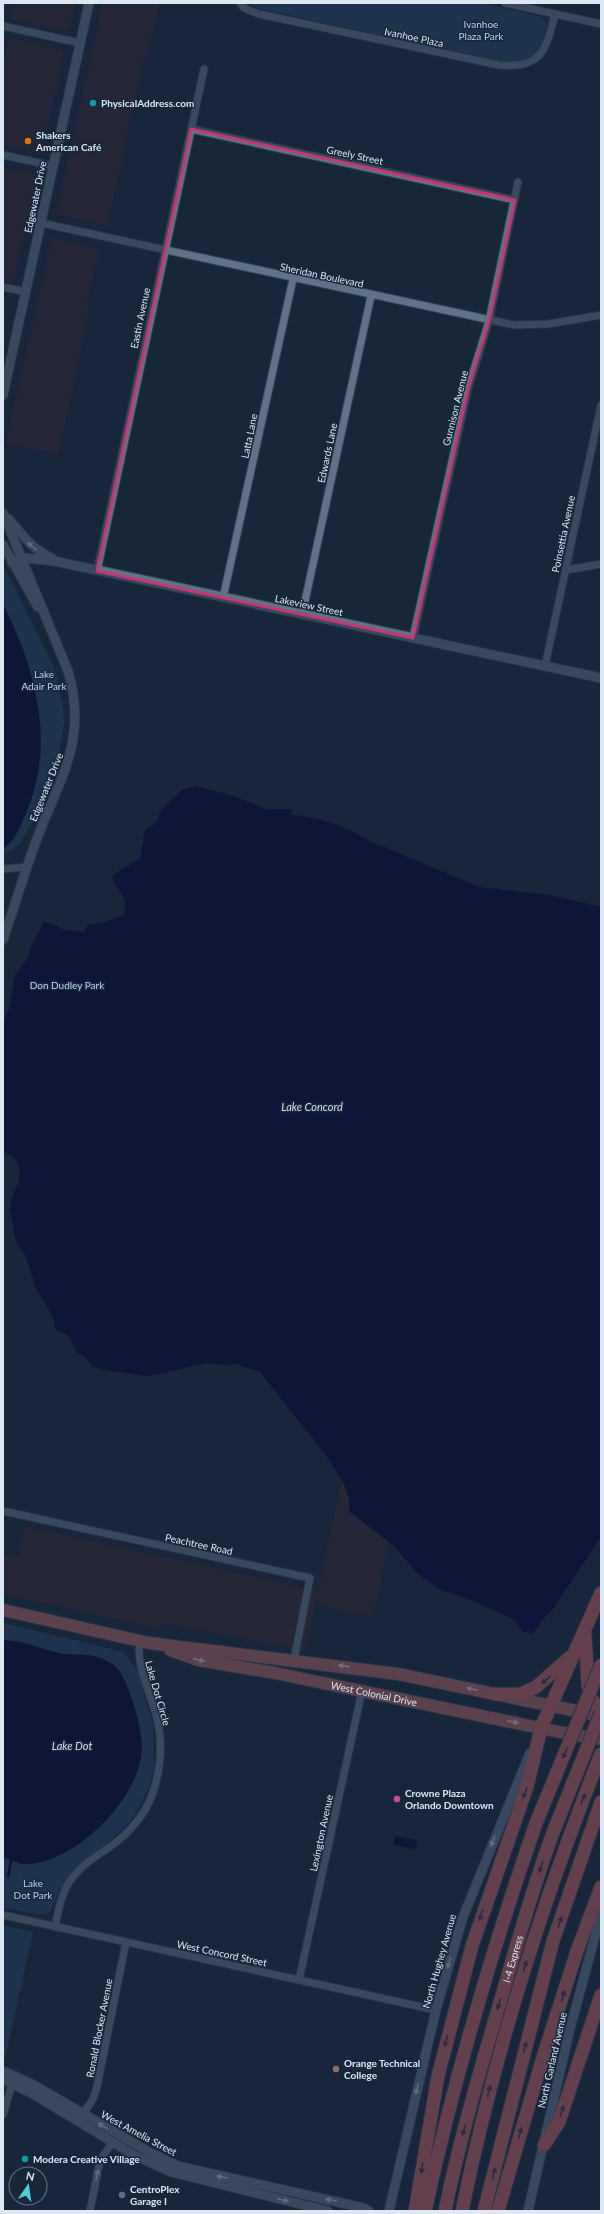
<svg xmlns="http://www.w3.org/2000/svg" width="604" height="2214" font-family="Lato,sans-serif">
  <rect width="100%" height="100%" fill="#17273a"/>
  <path fill="#362835" d="M14 3H75L68 32 10 19Z
    M103 3H159L147 56H144L107 226 56 215Z
    M9 38 64 50 41 154 3 145V63Z
    M3 167 37 174 14 283 3 281Z
    M52 238 99 249 86 305 89 306 77 369 58 454 6 443Z
    M348 1452 399 1494 373 1617 315 1605 305 1651 161 1623 159 1629 3 1594V1553L18 1557 25 1526 318 1591Z"/>
  <path fill="#254163" d="M247 3H483L542 17 547 25 541 52 518 63 505 62 260 9Z
    M3 564 55 669 63 707 64 723 59 756 38 811 20 844 3 855V850L11 843 21 827 41 756V725L26 656 3 604Z
    M3 1623 124 1652 137 1669 153 1726 154 1765 150 1784 139 1808 132 1819 111 1840 80 1863 60 1889 51 1910 44 1915 3 1908V1857L23 1864H31L142 1750C139 1721 133 1695 119 1669L79 1654H61L3 1640Z
    M3 1925 33 1932 6 2055 3 2054Z"/>
  <path fill="#000136" d="M3 604C34 666 54 736 30 803 23 821 17 837 3 850Z
    M196 786 237 797 266 809H291L292 815C320 817 346 826 370 841L479 887 549 895 601 907V1537L553 1609 544 1618 533 1633 523 1632 515 1620 476 1602 439 1589 416 1572 394 1546 349 1511V1499L344 1484 328 1458 260 1372 236 1364 225 1365 206 1363 149 1376 105 1370 92 1366 85 1356 77 1353 69 1336 56 1330 52 1315 36 1289 26 1257 16 1242 10 1211 11 1201 19 1180 20 1170 16 1160 3 1151V1021L9 1010 15 975 28 957 32 945 44 921 66 930 84 932 88 925 102 923 124 915C128 899 122 894 113 882V875L140 858 145 830 157 822 161 810 182 790Z
    M3 1640C21 1640 41 1649 59 1653 78 1657 90 1651 109 1662 122 1669 126 1684 131 1697 138 1716 145 1742 140 1762 130 1806 75 1861 29 1864 20 1865 11 1860 3 1857Z
    M396 1836 415 1840 417 1843 416 1848 413 1849 394 1845V1838Z"/>
  <g fill="none" stroke-linecap="round" stroke-linejoin="round">
    <path stroke="#000136" stroke-width="2.5" d="M8 1877 11 1860"/>
    <g stroke="#374354" stroke-width="9">
      <path id="minor" d="M240 3 244 8 259 14 499 65C541 69 546 51 555 14
        M505 3 601 24
        M3 26 80 43
        M191 129 515 200
        M3 155 53 166
        M41 223 514 325 548 324 601 315
        M3 287 26 292
        M566 570 601 564
        M97 571 204 69
        M223 598 293 279
        M302 615 371 296
        M413 638 468 389 489 321 518 182
        M545 666 601 405
        M3 869 26 867
        M3 1511 310 1578 294 1660
        M3 1915 436 2010
        M55 1927C58 1913 60 1898 67 1886 77 1867 94 1858 111 1846 128 1834 145 1815 152 1795 160 1773 163 1746 158 1723 153 1696 135 1669 140 1641
        M299 1980 362 1691
        M83 2114 93 2099 97 2087 126 1942
        M3 2115 12 2084
        M90 2211 100 2160 113 2142"/>
    </g>
    <g stroke="#374354" stroke-width="11">
      <path id="tertiary" d="M3 395 89 3
        M3 513 68 671C88 739 61 776 38 836 25 870 15 905 3 940
        M9 519C22 535 32 549 52 558
        M3 545 38 607
        M12 563 26 558 54 561 601 678
        M3 2071 32 2084 149 2152 178 2166 364 2208 369 2211
        M3 2079 33 2094 134 2155 171 2172 328 2211
        M389 2211 436 2010 463 1917 530 1753
        M528 2211 570 2029 601 1914"/>
    </g>
    <g stroke="#374354" stroke-width="14">
      <g id="trunk">
        <path d="M3 1610 149 1643 398 1674 601 1716"/>
        <path id="s1" d="M170 1650 198 1660 275 1673 564 1733 601 1739"/>
      </g>
    </g>
    <g stroke="#374354" stroke-width="15">
      <g id="motorway">
        <path d="M585 1633 588 1686 591 1698 601 1711"/>
        <path d="M494 1694H521L536 1687 570 1657"/>
        <path d="M544 2145 559 2122 601 1995"/>
        <path d="M415 2211 438 2076 472 1946 527 1787 541 1728 601 1593"/>
        <path d="M425 2211C454 2079 492 1950 536 1823"/>
        <path id="s2" d="M445 2211C460 2137 482 2064 503 1992 519 1937 534 1883 554 1830"/>
        <path d="M462 2211C494 2054 542 1902 601 1754"/>
        <path d="M484 2211 553 1941 601 1802"/>
        <path d="M498 2211 543 2057 577 1951 601 1887"/>
      </g>
    </g>
    <use href="#minor" stroke="#5f7289" stroke-width="7"/>
    <use href="#tertiary" stroke="#5f7289" stroke-width="9"/>
    <use href="#trunk" stroke="#ae626c" stroke-width="12"/>
    <use href="#motorway" stroke="#c15e65" stroke-width="13"/>
    <g stroke="#374354" stroke-width="15" stroke-linecap="butt">
      <path id="motorway-bridge" d="M536 1823 601 1665
        M554 1830 601 1713"/>
    </g>
    <use href="#motorway-bridge" stroke="#c15e65" stroke-width="13"/>
  </g>
  <defs><path id="oneway-solid" d="M-6-.8H1V-3.2L6.5 0L1 3.2V.8H-6Z"/></defs>
  <g fill="#b1bfcf">
    <use href="#oneway-solid" transform="translate(32 546) rotate(-141)"/>
    <use href="#oneway-solid" transform="translate(493 1841) rotate(113)"/>
    <use href="#oneway-solid" transform="translate(449 1963) rotate(106)"/>
    <use href="#oneway-solid" transform="translate(417 2089) rotate(103)"/>
    <use href="#oneway-solid" transform="translate(103 2126) rotate(-150)"/>
    <use href="#oneway-solid" transform="translate(97 2175) rotate(-78)"/>
    <use href="#oneway-solid" transform="translate(222 2177) rotate(-169)"/>
    <use href="#oneway-solid" transform="translate(283 2200) rotate(13)"/>
    <use href="#oneway-solid" transform="translate(331 2200) rotate(-168)"/>
  </g>
  <g fill="#d1c6d3">
    <use href="#oneway-solid" transform="translate(199 1660) rotate(14)"/>
    <use href="#oneway-solid" transform="translate(344 1666) rotate(-172)"/>
    <use href="#oneway-solid" transform="translate(472 1689) rotate(-168)"/>
    <use href="#oneway-solid" transform="translate(513 1722) rotate(12)"/>
  </g>
  <g fill="#423545">
    <use href="#oneway-solid" transform="translate(546 1680) rotate(141)"/>
    <use href="#oneway-solid" transform="translate(565 1753) rotate(112)"/>
    <use href="#oneway-solid" transform="translate(525 1793) rotate(110)"/>
    <use href="#oneway-solid" transform="translate(583 1799) rotate(-68)"/>
    <use href="#oneway-solid" transform="translate(541 1867) rotate(108)"/>
    <use href="#oneway-solid" transform="translate(481 1915) rotate(108)"/>
    <use href="#oneway-solid" transform="translate(560 1922) rotate(-71)"/>
    <use href="#oneway-solid" transform="translate(525 1966) rotate(-72)"/>
    <use href="#oneway-solid" transform="translate(563 1996) rotate(-72)"/>
    <use href="#oneway-solid" transform="translate(499 2004) rotate(106)"/>
    <use href="#oneway-solid" transform="translate(446 2041) rotate(104)"/>
    <use href="#oneway-solid" transform="translate(525 2047) rotate(-76)"/>
    <use href="#oneway-solid" transform="translate(489 2091) rotate(-75)"/>
    <use href="#oneway-solid" transform="translate(562 2111) rotate(-73)"/>
    <use href="#oneway-solid" transform="translate(464 2130) rotate(105)"/>
    <use href="#oneway-solid" transform="translate(520 2133) rotate(-74)"/>
    <use href="#oneway-solid" transform="translate(422 2168) rotate(99)"/>
    <use href="#oneway-solid" transform="translate(494 2173) rotate(-76)"/>
  </g>
  <path d="M0 0H604V2214H0ZM191 129 515 200 489 321 468 389 413 638 97 571Z" fill="#17273a" fill-opacity=".55" fill-rule="evenodd"/>
  <path fill="none" stroke="#c63772" stroke-width="3" stroke-linejoin="round" d="M191 129 515 200 489 321 468 389 413 638 97 571Z"/>
  <g fill="#0f9aa8" stroke="#17273a" stroke-width="1.5">
    <circle cx="93" cy="103" r="4"/>
    <circle cx="25" cy="2159" r="4"/>
  </g>
  <circle fill="#e8710a" stroke="#17273a" stroke-width="1.5" cx="28" cy="141" r="4"/>
  <circle fill="#d1479c" stroke="#17273a" stroke-width="1.5" cx="397" cy="1799" r="4"/>
  <circle fill="#8d6e63" stroke="#17273a" stroke-width="1.5" cx="336" cy="2069" r="4"/>
  <circle fill="#5c6f8a" stroke="#17273a" stroke-width="1.5" cx="122" cy="2195" r="4"/>
  <g text-anchor="middle" stroke-width="3" stroke-linejoin="round" paint-order="stroke">
    <g font-size="10" fill="#bad4f4" stroke="#17273a">
      <text x="481" y="28">Ivanhoe<tspan x="481" dy="12">Plaza Park</tspan></text>
      <text x="44" y="678">Lake<tspan x="44" dy="12">Adair Park</tspan></text>
      <text x="67" y="989">Don Dudley Park</text>
      <text x="33" y="1887">Lake<tspan x="33" dy="12">Dot Park</tspan></text>
    </g>
    <g font-size="10" fill="#dde8f5" stroke="#17273a">
      <text transform="translate(414 37) rotate(12)" y="4">Ivanhoe Plaza</text>
      <text transform="translate(355 155) rotate(12)" y="4">Greely Street</text>
      <text transform="translate(35 197) rotate(-78)" y="4">Edgewater Drive</text>
      <text transform="translate(322 275) rotate(12)" y="4">Sheridan Boulevard</text>
      <text transform="translate(140 318) rotate(-78)" y="4">Eastin Avenue</text>
      <text transform="translate(455 408) rotate(-76)" y="4">Gunnison Avenue</text>
      <text transform="translate(249 436) rotate(-78)" y="4">Latta Lane</text>
      <text transform="translate(327 453) rotate(-78)" y="4">Edwards Lane</text>
      <text transform="translate(563 534) rotate(-78)" y="4">Poinsettia Avenue</text>
      <text transform="translate(309 605) rotate(12)" y="4">Lakeview Street</text>
      <text transform="translate(46 787) rotate(-68)" y="4">Edgewater Drive</text>
      <text transform="translate(199 1544) rotate(12)" y="4">Peachtree Road</text>
      <text transform="translate(158 1693) rotate(74)" y="4">Lake Dot Circle</text>
      <text dy="4" stroke="none"><textPath href="#s1" startOffset="209">West Colonial Drive</textPath></text>
      <text transform="translate(321 1833) rotate(-78)" y="4">Lexington Avenue</text>
      <text transform="translate(222 1953) rotate(12)" y="4">West Concord Street</text>
      <text dy="4" stroke="none"><textPath href="#s2" startOffset="261">I-4 Express</textPath></text>
      <text transform="translate(439 1961) rotate(-74)" y="4">North Hughey Avenue</text>
      <text transform="translate(99 2028) rotate(-79)" y="4">Ronald Blocker Avenue</text>
      <text transform="translate(552 2060) rotate(-77)" y="4">North Garland Avenue</text>
      <text transform="translate(139 2133) rotate(28)" y="4">West Amelia Street</text>
    </g>
    <g font-size="10" font-weight="bold" fill="#dde8f5" stroke="#17273a" text-anchor="start">
      <text x="101" y="107">PhysicalAddress.com</text>
      <text x="36" y="139">Shakers<tspan x="36" dy="12">American Café</tspan></text>
      <text x="405" y="1797">Crowne Plaza<tspan x="405" dy="12">Orlando Downtown</tspan></text>
      <text x="344" y="2067">Orange Technical<tspan x="344" dy="12">College</tspan></text>
      <text x="33" y="2163">Modera Creative Village</text>
      <text x="130" y="2193">CentroPlex<tspan x="130" dy="12">Garage I</tspan></text>
    </g>
    <g font-size="11" font-style="italic" fill="#d4ddef" stroke="#17273a">
      <text x="312" y="1111">Lake Concord</text>
      <text x="72" y="1750">Lake Dot</text>
    </g>
  </g>
  <rect width="604" height="2214" fill="none" stroke="#dde8f5" stroke-width="8"/>
  <g transform="translate(28 2186) rotate(13)"><circle r="19" fill="#17273a" stroke="#667485"/>
  <path d="M0-3L7 15L0 10L-7 15Z" fill="#52cbd9"/>
  <text y="-6" font-size="11" font-weight="bold" text-anchor="middle" fill="#dde8f5">N</text>
  </g>
</svg>
